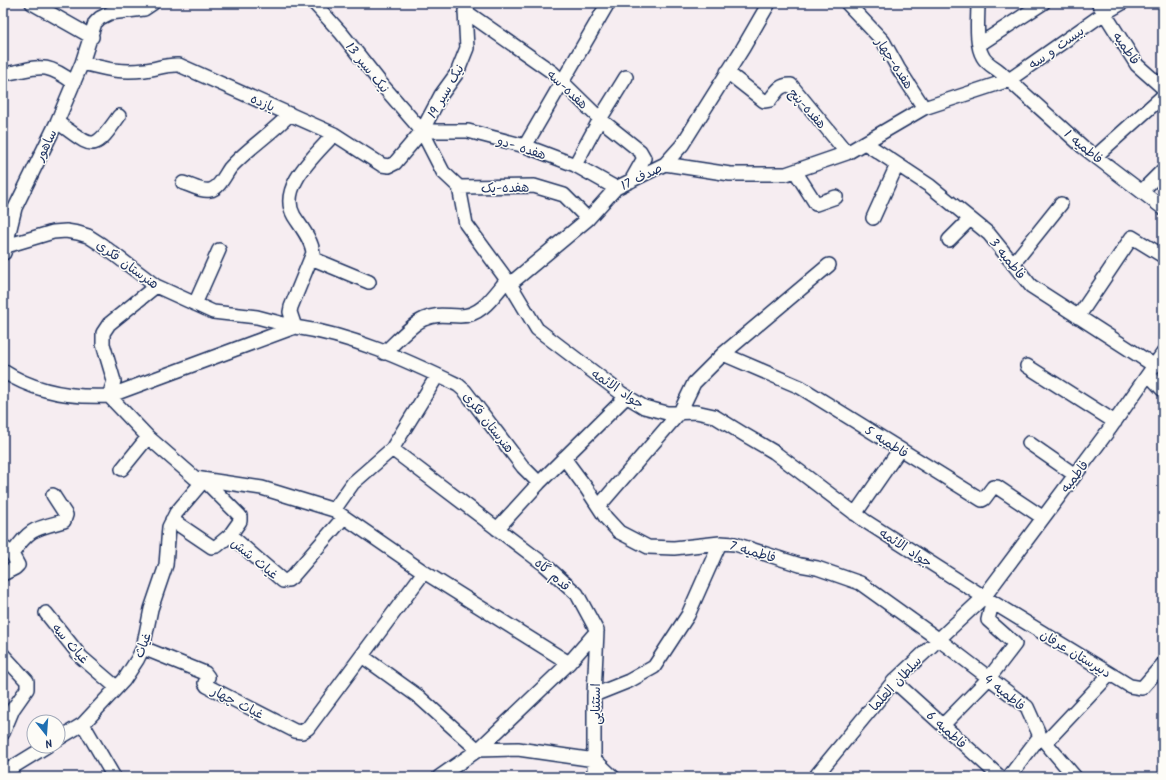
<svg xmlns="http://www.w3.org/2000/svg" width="1166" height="780" font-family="Kalam,'Playpen Sans Arabic',sans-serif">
  <rect width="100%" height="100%" fill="#f6edf1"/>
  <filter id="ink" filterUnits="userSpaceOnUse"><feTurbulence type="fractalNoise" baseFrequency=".025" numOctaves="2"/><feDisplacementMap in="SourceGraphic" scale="8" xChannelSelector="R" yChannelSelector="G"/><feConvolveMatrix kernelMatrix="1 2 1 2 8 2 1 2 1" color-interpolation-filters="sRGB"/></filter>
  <g filter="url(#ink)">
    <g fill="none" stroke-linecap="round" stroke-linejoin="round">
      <g stroke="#1b2f5e" stroke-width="16">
        <path id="minor" d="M32 3 92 37
          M314 3 342 34 383 86 422 131 443 172 459 187 466 224 510 284 537 329 621 393 644 407 667 413 696 412 714 416 745 435 774 452 865 521 984 597 1130 686 1142 688 1163 664
          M847 3 883 41 898 68 924 108
          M978 3C978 18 975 44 983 57 986 63 994 67 999 71L1083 147 1163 208
          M1098 3 1137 65 1163 88
          M465 11 552 72 600 119 640 151 644 158 631 181
          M980 44 1043 3
          M82 63C107 69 119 73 145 70 157 69 166 64 179 65L334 134 382 165 389 166 395 163 422 131 441 95 457 73 467 48 465 11 467 3
          M727 72 764 101 770 100C776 92 780 84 791 85L847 153
          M3 74C38 69 42 59 74 83
          M57 122C93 147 92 155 119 116
          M422 131H468L525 146 575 165 616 188
          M865 143 930 186 989 234 1031 286 1155 366
          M525 146 608 3
          M1096 156 1163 96
          M665 164 730 174H786L847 153 924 108 1009 80 1103 14 1122 3
          M575 165 600 119 626 77
          M795 171 816 204 836 197
          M183 183C191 185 202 192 210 190 219 189 225 175 230 168 248 148 271 134 290 114
          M459 187 534 186 564 195 588 219
          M1142 191 1163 170
          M873 218 897 165
          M949 240 970 219
          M3 247 53 232 66 231 78 233 88 236 102 245 156 286 213 312 257 317 295 327
          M4 253 15 208 57 122 82 63 95 23 100 18 110 13 144 9 153 3
          M311 258 369 282
          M1013 264 1061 204
          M510 284 588 219 616 188 665 164 682 145 743 48 769 3
          M156 286 109 324 103 333V344L114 381 109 396 148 437 195 478 262 488 334 510 424 572 569 663
          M195 304 219 250
          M1078 317 1132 237 1163 256
          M295 327 290 312 291 307 313 253C312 240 301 227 294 216 277 187 317 154 334 134
          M384 353C394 344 413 323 424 319 437 313 446 316 460 316 482 316 494 295 507 280
          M723 354 800 387 982 500 984 499 993 487H997L1042 517
          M1027 366 1115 422
          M3 371C35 392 71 398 109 396L295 327C352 335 406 360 458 385L465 391 523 467 539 483
          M1149 375 1163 390
          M437 376 392 449 545 565 577 594 597 631 569 663 478 750 439 777
          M1029 443 1075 475
          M564 458 587 489 606 518 619 532 648 547 674 548 720 543 735 544 800 565 817 568 860 583 938 639 1027 707 1040 736 1009 777
          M122 469 148 437
          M599 506 680 412 694 383 723 354 829 265
          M334 510 353 483 392 449
          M855 514 900 449
          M172 520 212 547 217 546 230 535 283 581 288 580 292 577 344 517
          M497 529 539 483 626 397
          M3 547 12 554 18 565 15 568 3 574
          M12 554C30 528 34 529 64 521L66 515 53 495
          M46 613 81 657 116 687
          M143 648 205 673 208 677 205 683 207 686 295 731 302 732 308 728 424 572
          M3 655 27 681V689L13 709 3 733
          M362 656 419 697 478 750 518 749 595 760 613 777
          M894 681 1000 777
          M594 695 629 681 654 667 688 615 720 543
          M83 724 114 777
          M943 725 989 678 1015 644 988 620 992 603
          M1040 736 1075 777
          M58 739 83 724 124 680 137 660 143 648 151 609 166 565 169 527 176 513 204 480 240 516V521L230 535
          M1046 742 1110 674
          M3 773 47 746
          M594 777V695L597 631
          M815 777 894 681 984 597 1111 427 1163 353"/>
      </g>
      <use href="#minor" stroke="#fdfcf7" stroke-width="13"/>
    </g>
  </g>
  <g text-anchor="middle" stroke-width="3" stroke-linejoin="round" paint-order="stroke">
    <g font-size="13" fill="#1b2f5e" stroke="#fdfcf7">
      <text transform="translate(1056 47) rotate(-35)" y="5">بیست و سه</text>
      <text transform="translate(1127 48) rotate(55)" y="5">فاطمیه</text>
      <text transform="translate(895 63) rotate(57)" y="5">هفده-چهار</text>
      <text transform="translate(368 67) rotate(51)" y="5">نیک سیر 13</text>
      <text transform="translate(568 89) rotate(43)" y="5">هفده-سه</text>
      <text transform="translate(445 91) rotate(-60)" y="5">نیک سیر 19</text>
      <text transform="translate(263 102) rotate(24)" y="5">یازده</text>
      <text transform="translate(808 108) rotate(48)" y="5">هفده-پنج</text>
      <text transform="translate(45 145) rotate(-64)" y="5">ساهور</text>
      <text transform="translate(1084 146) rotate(39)" y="5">فاطمیه 1</text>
      <text transform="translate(522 147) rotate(18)" y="5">هفده -دو</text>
      <text transform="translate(641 176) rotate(-27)" y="5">صدف 17</text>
      <text transform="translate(505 187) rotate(-1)" y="5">هفده-یک</text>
      <text transform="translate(1008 258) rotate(51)" y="5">فاطمیه 3</text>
      <text transform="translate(128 264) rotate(36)" y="5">هنرستان فکری</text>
      <text transform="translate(618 388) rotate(34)" y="5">جواد الائمه</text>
      <text transform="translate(489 422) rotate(52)" y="5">هنرستان فکری</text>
      <text transform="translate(887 441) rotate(32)" y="5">فاطمیه 5</text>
      <text transform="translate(1074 476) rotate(-52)" y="5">فاطمیه</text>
      <text transform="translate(906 547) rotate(33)" y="5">جواد الائمه</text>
      <text transform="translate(753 551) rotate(16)" y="5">فاطمیه 7</text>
      <text transform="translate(255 558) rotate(39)" y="5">غیاث شش</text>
      <text transform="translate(553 574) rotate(41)" y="5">قدم گاه</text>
      <text transform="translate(71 643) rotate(49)" y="5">غیاث سه</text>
      <text transform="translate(142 645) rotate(-70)" y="5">غیاث</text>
      <text transform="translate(1076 653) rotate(31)" y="5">دبیرستان عرفان</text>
      <text transform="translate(895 683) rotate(-47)" y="5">سلطان العلما</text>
      <text transform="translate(1005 692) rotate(39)" y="5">فاطمیه 4</text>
      <text transform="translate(238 702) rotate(27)" y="5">غیاث چهار</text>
      <text transform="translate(595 704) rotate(-90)" y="5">استثنایی</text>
      <text transform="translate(947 729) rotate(42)" y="5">فاطمیه 6</text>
    </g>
  </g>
  <rect width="1166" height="780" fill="none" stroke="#fdfcf7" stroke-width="16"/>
  <rect x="8" y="8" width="1150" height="764" fill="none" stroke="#1b2f5e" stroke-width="1.5" filter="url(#ink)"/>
  <g transform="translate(46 734) rotate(163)"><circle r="19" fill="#fdfcf7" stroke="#a3aaba"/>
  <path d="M0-3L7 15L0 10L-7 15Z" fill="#1f6fb2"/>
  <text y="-6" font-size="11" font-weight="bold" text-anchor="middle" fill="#1b2f5e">N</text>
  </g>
</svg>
